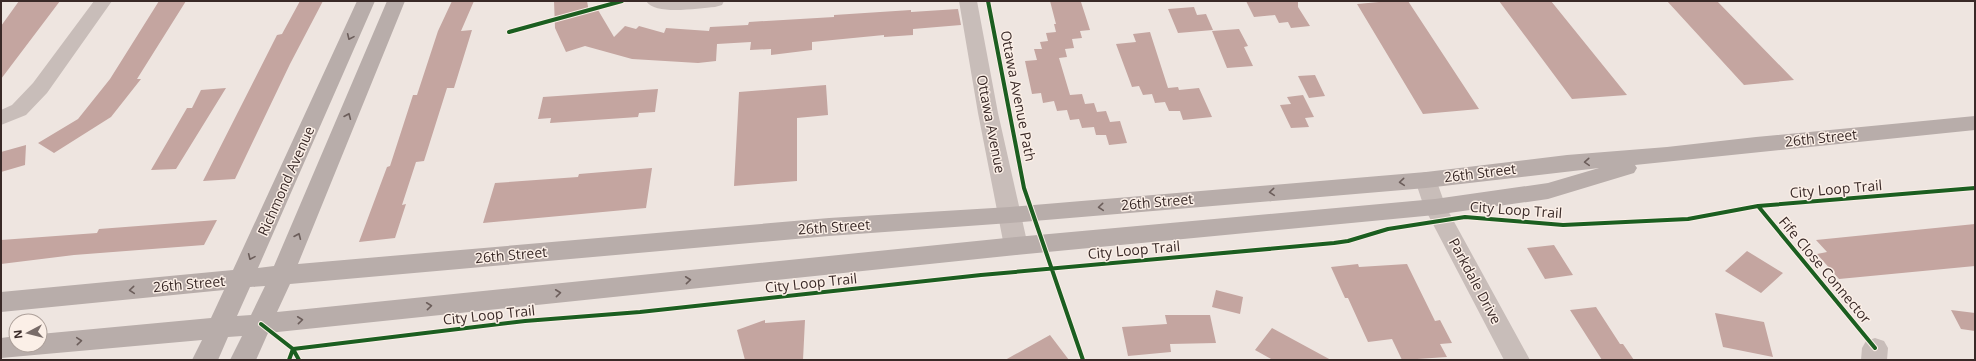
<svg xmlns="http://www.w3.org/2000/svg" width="1976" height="361" font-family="'Open Sans',sans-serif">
  <rect width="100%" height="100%" fill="#eee5e0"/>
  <path fill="#c4a5a0" d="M19 1H60L1 79V26Z
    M159 1H186L137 79H141L111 117 54 153 38 143 78 119 110 79Z
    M300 1H323L290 64 235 179 203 181 277 35 282 34Z
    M452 1H474L461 31 472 30 454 88H447L424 161 416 162 402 205 406 204 395 238 359 242 387 167 390 166 413 95H417L438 31Z
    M554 1H587L589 12 598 10 614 37 625 26 636 29 639 26 664 33 666 28 709 31 710 27 748 25 749 22 834 17V15L911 10V12L958 9 961 25 913 29V35L884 37V35L812 42V50L771 55V49L750 50 751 42 717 44 716 61 698 63 632 59 585 46 566 52 555 28Z
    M1050 1 1081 2 1090 30 1080 31 1082 38 1072 39 1074 48 1065 49 1067 57 1059 58 1070 95 1082 94 1085 104 1094 103 1097 112 1106 111 1110 122 1120 121 1127 143 1109 145 1106 135H1096L1094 127 1082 128 1079 119 1070 120 1067 110 1057 111 1054 101 1043 103 1041 93 1032 94 1025 61 1037 60 1034 49H1042L1040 42 1048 41 1046 33 1056 32 1054 24H1056Z
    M1246 1H1298V7L1310 26 1291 28 1288 22 1279 23 1275 15 1254 17Z
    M1390 1H1408L1479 109 1423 114 1357 4Z
    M1499 1H1551L1627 95 1572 99Z
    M1667 1H1717L1794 80 1744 85Z
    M1194 7 1197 15 1206 14 1213 30 1178 33 1168 9Z
    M1239 29 1248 46 1244 47 1253 66 1227 68 1212 31Z
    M1150 32 1168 88 1178 87 1179 90 1199 88 1212 117 1183 120 1180 111H1169L1165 102 1155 103 1152 94 1143 95 1139 86 1132 87 1116 44 1136 42 1133 34Z
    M1315 75 1325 96 1309 98 1298 76Z
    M826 85 828 115 797 118V181L734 186 739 92Z
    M226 88 176 169 151 170 187 108H192L201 90Z
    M658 89 655 112 639 113 638 117 550 123 551 118 538 119 543 97Z
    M1303 95 1314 117 1305 118 1309 127 1291 128 1280 105 1291 104 1287 97Z
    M26 145 25 165 1 172V152Z
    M652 168 646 208 483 223 495 183 578 177 579 174Z
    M217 220 204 245 74 255 1 264V240L97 233 99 229Z
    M1975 224V266L1839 279 1817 254 1827 252 1816 240Z
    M1554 245 1573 275 1545 279 1527 248Z
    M1747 251 1783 273 1761 293 1725 271Z
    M1358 264 1359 267 1407 264 1435 321 1440 320 1452 343 1440 344 1447 357 1402 360 1392 339 1368 342 1348 298H1345L1331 267Z
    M1216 290 1243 297 1240 314 1212 307Z
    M1596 307 1620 344H1623L1634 360H1602L1570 310Z
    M1951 310 1975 313V331L1961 329Z
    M1715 313 1764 322 1773 357 1723 347Z
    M1165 315H1210L1216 343 1170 344 1171 352 1128 356 1122 327 1167 324Z
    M765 320V323L805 320 803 360H745L737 330Z
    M1272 328 1331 360H1273L1255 350Z
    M1050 335 1069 360H1005Z"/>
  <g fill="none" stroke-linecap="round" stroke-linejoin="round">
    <path fill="#c8bdb9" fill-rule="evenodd" d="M94 1H112L47 93 26 115 1 125V110L12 105 33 83Z
      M646 1H724L722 5 715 7C698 8 656 16 646 1Z
      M959 1H977L998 113 1028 246 1024 252 1016 255 1008 252 1004 246 978 113Z
      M1426 172 1434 174 1446 207 1530 360H1504L1424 207 1415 180 1418 174Z
      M1875 338 1884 341 1888 348 1887 360H1861L1862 348 1866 341Z"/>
    <path fill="#b8adaa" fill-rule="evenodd" d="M357 1H375L258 268 274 266 387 1H405L298 264 829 218 1010 207 1426 172 1567 155 1667 147 1756 137 1975 116V130L1635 165 1637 168 1634 173 1548 199 1435 215 1016 255 268 333 256 360H230L242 336 228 337 218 360H192L202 340 1 358V338L16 336V345H40V334L211 318 224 290 1 312V292L233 270ZM1599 168 1548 183 1435 199 1016 237 277 312 290 284 829 236 1010 223 1426 188ZM265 286 251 315 237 316 250 287Z"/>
    <g stroke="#fbefe7" stroke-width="6">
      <path id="cycleway" d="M988 1 1024 188 1083 360
        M509 32 622 1
        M1758 206 1875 348
        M261 324 293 349 299 360
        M289 360 293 349 525 321 640 312 981 275 1334 243 1348 241 1388 229 1465 217 1563 225 1688 219 1758 206 1975 188"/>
    </g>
    <use href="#cycleway" stroke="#1b5e20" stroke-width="4"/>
  </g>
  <defs><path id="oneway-chevron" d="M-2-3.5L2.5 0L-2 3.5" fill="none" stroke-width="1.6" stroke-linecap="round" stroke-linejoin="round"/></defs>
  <g stroke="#6c5e5b">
    <use href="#oneway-chevron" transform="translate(350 37) rotate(114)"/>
    <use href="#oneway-chevron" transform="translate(348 116) rotate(-67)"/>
    <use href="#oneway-chevron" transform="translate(1587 162) rotate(176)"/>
    <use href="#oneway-chevron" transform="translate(1402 182) rotate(175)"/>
    <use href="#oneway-chevron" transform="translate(1272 192) rotate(175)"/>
    <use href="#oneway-chevron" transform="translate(1101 207) rotate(175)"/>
    <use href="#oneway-chevron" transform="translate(298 236) rotate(-67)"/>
    <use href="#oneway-chevron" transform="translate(251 257) rotate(114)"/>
    <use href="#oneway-chevron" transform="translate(688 280) rotate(-6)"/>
    <use href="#oneway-chevron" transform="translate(132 290) rotate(175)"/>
    <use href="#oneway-chevron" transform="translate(558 293) rotate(-6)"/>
    <use href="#oneway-chevron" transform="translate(429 306) rotate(-6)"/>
    <use href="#oneway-chevron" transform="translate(300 320) rotate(-6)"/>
    <use href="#oneway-chevron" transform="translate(79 341) rotate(-5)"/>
  </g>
  <g text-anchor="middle" stroke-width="3" stroke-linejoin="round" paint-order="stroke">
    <g font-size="14" fill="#392927" stroke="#fbefe7">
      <text transform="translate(1018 96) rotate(79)" y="5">Ottawa Avenue Path</text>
      <text transform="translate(991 124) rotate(79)" y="5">Ottawa Avenue</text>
      <text transform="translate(1821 138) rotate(-6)" y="5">26th Street</text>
      <text transform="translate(1480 173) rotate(-7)" y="5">26th Street</text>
      <text transform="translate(286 181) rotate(-66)" y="5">Richmond Avenue</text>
      <text transform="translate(1836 189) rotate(-5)" y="5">City Loop Trail</text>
      <text transform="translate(1157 202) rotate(-5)" y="5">26th Street</text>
      <text transform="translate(1516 210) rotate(4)" y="5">City Loop Trail</text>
      <text transform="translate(834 227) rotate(-4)" y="5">26th Street</text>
      <text transform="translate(1134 250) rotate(-5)" y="5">City Loop Trail</text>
      <text transform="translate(511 255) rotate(-5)" y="5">26th Street</text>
      <text transform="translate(1825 270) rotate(50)" y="5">Fife Close Connector</text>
      <text transform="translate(1475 281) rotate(62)" y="5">Parkdale Drive</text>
      <text transform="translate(811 283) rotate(-6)" y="5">City Loop Trail</text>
      <text transform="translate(189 284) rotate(-5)" y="5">26th Street</text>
      <text transform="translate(489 315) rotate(-6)" y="5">City Loop Trail</text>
    </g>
  </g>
  <rect width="1976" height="361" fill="none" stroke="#392927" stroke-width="4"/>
  <g transform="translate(28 333) rotate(263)"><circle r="19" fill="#fbefe7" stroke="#ada09a"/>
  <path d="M0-3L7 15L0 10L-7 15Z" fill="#786b68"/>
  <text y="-6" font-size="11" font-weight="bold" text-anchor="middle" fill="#392927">N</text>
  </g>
</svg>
